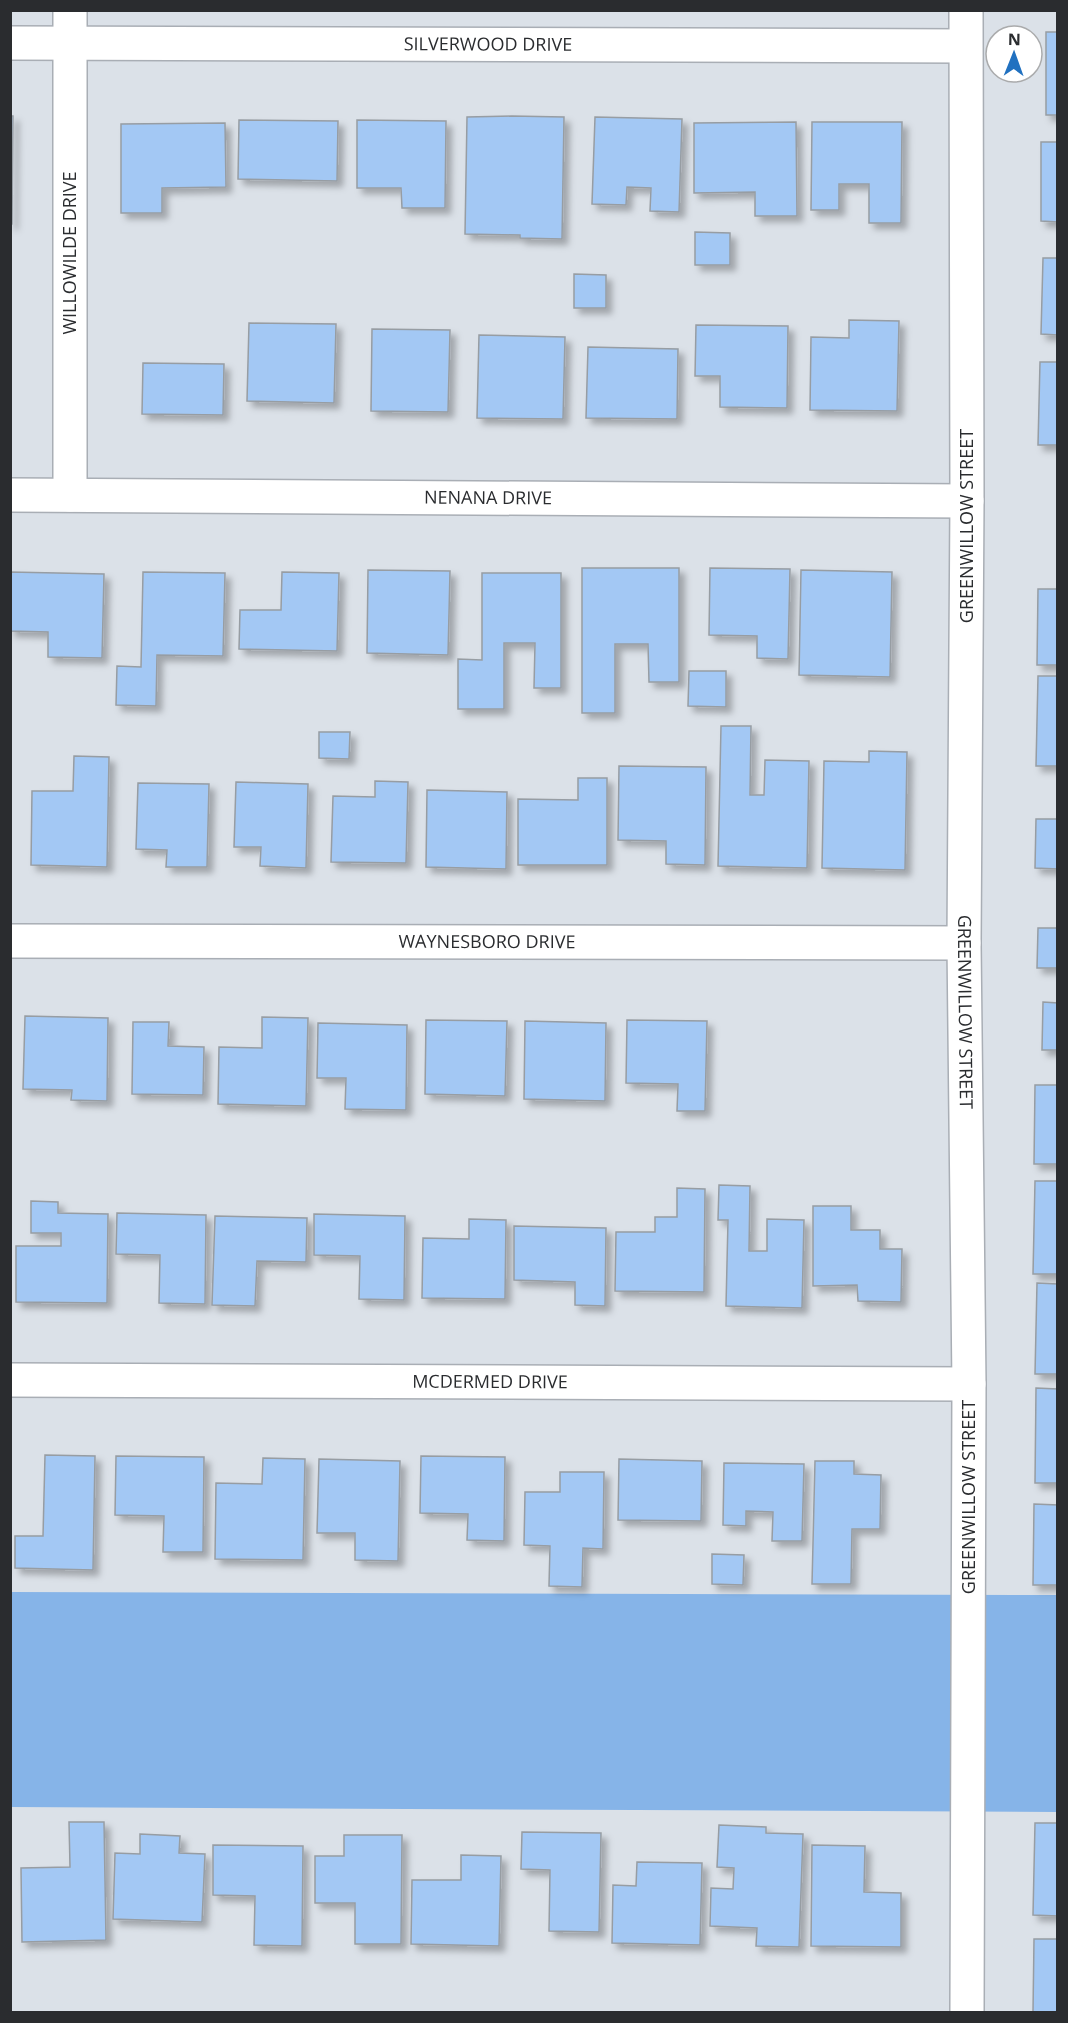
<svg xmlns="http://www.w3.org/2000/svg" width="1068" height="2023" font-family="'Open Sans',sans-serif">
  <defs>
    <filter id="shadow"><feDropShadow dx="5.5" dy="5.5" stdDeviation="3" flood-color="#0004"/></filter>
  </defs>
  <rect width="100%" height="100%" fill="#dbe1e8"/>
  <path fill="#86b4e8" d="M11 1592 1057 1595V1812L11 1807Z"/>
  <path fill="#a3c8f4" stroke="#979da3" stroke-width="1.5" filter="url(#shadow)" d="M1046 32H1058V115H1046Z
    M10 116H13L12 224H10Z
    M512 116 564 117 562 239 520 238V235L465 234 467 117Z
    M595 117 682 119 679 212 650 211 651 188 627 187 626 205 592 204Z
    M239 120 338 121 337 181 238 179Z
    M357 120 446 121 445 208H402L401 188H357Z
    M796 122 797 216H755V192L694 193V123Z
    M812 122H902L901 223H869V184H839V210H811Z
    M225 123 226 187 162 188V213H121V124Z
    M1041 142H1058V222L1041 221Z
    M695 232 730 233V265H695Z
    M1043 258H1058V335L1041 334Z
    M574 274 606 275V308H574Z
    M849 320 899 321 897 411 810 410 811 337 849 338Z
    M249 323 336 324 334 403 247 401Z
    M696 325 788 326 787 408 720 407V376H695Z
    M372 329 450 330 448 412 371 411Z
    M479 335 565 337 563 419 477 418Z
    M588 347 678 349 677 419 586 418Z
    M1040 362H1058V445H1038Z
    M143 363 224 364 223 415 142 414Z
    M582 568H679V682H649L648 644H615V713H582Z
    M710 568 790 569 788 659 757 658V636L709 635Z
    M368 570 450 571 448 655 367 653Z
    M801 570 892 572 890 677 799 675Z
    M10 572 104 574 102 658 48 657V632L10 631Z
    M143 572 225 573 223 656 157 655 156 706 116 705 117 666 141 667Z
    M282 572 339 573 337 651 239 649 240 610H281Z
    M482 573H561V688H534L535 643H504V709H458V659L482 660Z
    M1038 589H1058V665H1037Z
    M689 671H726V707L688 706Z
    M1038 676H1058V766H1036Z
    M721 726H751L750 795H764L765 760 809 761 807 868 718 866Z
    M319 732H350L349 759 319 758Z
    M869 751 907 752 905 870 822 868 824 761 869 762Z
    M74 756 109 757 107 867 31 865 32 791H73Z
    M619 766 706 767 705 865 666 864V841L618 840Z
    M578 778H607V865H518V799L578 800Z
    M375 781 408 782 406 863 331 862 333 796 375 797Z
    M236 782 308 784 306 868 260 866 261 847H234Z
    M138 783 209 784 207 867H166L167 850 136 849Z
    M427 790 507 792 506 869 426 867Z
    M1036 819H1058V869L1035 868Z
    M1038 928H1058V968H1037Z
    M1043 1002 1058 1003V1050H1042Z
    M25 1016 108 1018 107 1101 71 1100 72 1090 23 1089Z
    M262 1017 308 1018 306 1106 218 1104 219 1047 262 1048Z
    M426 1020 507 1021 505 1096 425 1094Z
    M627 1020 707 1021 705 1111H677L678 1084 626 1083Z
    M525 1021 606 1023 605 1101 524 1099Z
    M133 1022H169L168 1046 204 1047 203 1095 132 1094Z
    M318 1023 407 1025 406 1110 345 1109 346 1078H317Z
    M1035 1085H1058V1164H1034Z
    M1035 1181H1058V1274H1033Z
    M719 1185 750 1186 749 1251H767V1219L804 1220 802 1308 726 1306 728 1220H718Z
    M677 1188 705 1189 704 1292 615 1291 616 1232H655V1217H677Z
    M31 1201 58 1202V1213L108 1214 107 1303 16 1302V1246H61V1233H31Z
    M813 1206H851V1230H880V1249H902L901 1302 858 1301 857 1285 813 1286Z
    M117 1213 206 1215 205 1304 159 1303 160 1255 116 1254Z
    M314 1214 405 1216 404 1300 359 1299 360 1256 314 1255Z
    M215 1216 307 1218 306 1262 257 1261 255 1306 212 1305Z
    M469 1219 506 1220 505 1299 422 1298 423 1238 469 1239Z
    M514 1226 606 1228 605 1306 575 1305V1282L514 1280Z
    M1037 1283 1058 1284V1374H1035Z
    M1036 1388 1058 1389V1483H1035Z
    M45 1455 95 1456 93 1570 15 1568V1536H43Z
    M116 1456 204 1457 203 1552H163L164 1516 115 1515Z
    M421 1456 505 1457 504 1541 467 1540 468 1514 420 1513Z
    M263 1458 305 1459 303 1560 215 1559 216 1483 262 1484Z
    M319 1459 400 1461 398 1561 355 1560V1533H317Z
    M619 1459 702 1461 701 1521 618 1520Z
    M815 1461H854V1474L881 1475 880 1529H852L851 1584H812Z
    M724 1463 804 1464 802 1541H772L773 1512 746 1511V1526L723 1525Z
    M560 1472H604L603 1549 583 1548 582 1587 549 1586 550 1546 524 1545 525 1492H560Z
    M1034 1504 1058 1505V1585H1033Z
    M712 1554 744 1555 743 1585 712 1584Z
    M69 1822H104L106 1940 22 1942 21 1868 70 1867Z
    M1035 1823H1058V1916L1033 1915Z
    M719 1825 766 1827V1833L803 1834 799 1947 756 1946 757 1928 710 1926 711 1888 733 1889 734 1868 717 1867Z
    M522 1832 601 1833 599 1932 549 1931 550 1870 521 1869Z
    M140 1834 180 1836 179 1853 205 1854 202 1922 113 1919 115 1853 140 1854Z
    M344 1835H402L401 1944H355V1903H315V1856H344Z
    M213 1845 303 1846 302 1946 254 1945 255 1896 213 1895Z
    M812 1845 865 1846 864 1892 901 1893V1947L811 1946Z
    M461 1855 501 1856 499 1946 411 1944 412 1880H461Z
    M637 1862 702 1863 700 1945 612 1943 613 1885 636 1886Z
    M1034 1939H1058V2012H1033Z"/>
  <g fill="none" stroke-linecap="round" stroke-linejoin="round">
    <g stroke="#a9aeb5" stroke-width="36">
      <g id="minor">
        <path id="s1" d="M966 10 967 501 964 943 969 1384 967 2012"/>
        <path id="s2" d="M10 43 965 46"/>
        <path id="s3" d="M10 495 967 501"/>
        <path d="M70 495V10"/>
        <path id="s4" d="M10 941 964 943"/>
        <path id="s5" d="M10 1380 969 1384"/>
      </g>
    </g>
    <use href="#minor" stroke="#fff" stroke-width="33"/>
  </g>
  <g text-anchor="middle" stroke-width="4.5" stroke-linejoin="round" paint-order="stroke">
    <g font-size="18" fill="#2a2c2f" stroke="#fff">
      <text dy="6" stroke="none"><textPath href="#s2" startOffset="478">SILVERWOOD DRIVE</textPath></text>
      <text transform="translate(70 253) rotate(-90)" y="6">WILLOWILDE DRIVE</text>
      <text dy="6" stroke="none"><textPath href="#s3" startOffset="478">NENANA DRIVE</textPath></text>
      <text transform="translate(967 526) rotate(-90)" y="6">GREENWILLOW STREET</text>
      <text dy="6" stroke="none"><textPath href="#s4" startOffset="477">WAYNESBORO DRIVE</textPath></text>
      <text dy="6" stroke="none"><textPath href="#s1" startOffset="1002">GREENWILLOW STREET</textPath></text>
      <text dy="6" stroke="none"><textPath href="#s5" startOffset="480">MCDERMED DRIVE</textPath></text>
      <text transform="translate(969 1497) rotate(-90)" y="6">GREENWILLOW STREET</text>
    </g>
  </g>
  <rect width="1068" height="2023" fill="none" stroke="#2a2c2f" stroke-width="24"/>
  <g transform="translate(1014 54) rotate(1)"><circle r="28" fill="#ffffff" stroke="#aaabac" stroke-width="1.5"/>
  <path d="M0-4.5L10 22L0 15L-10 22Z" fill="#2171c0"/>
  <text y="-9" font-size="16" font-weight="bold" text-anchor="middle" fill="#2a2c2f">N</text>
  </g>
</svg>
